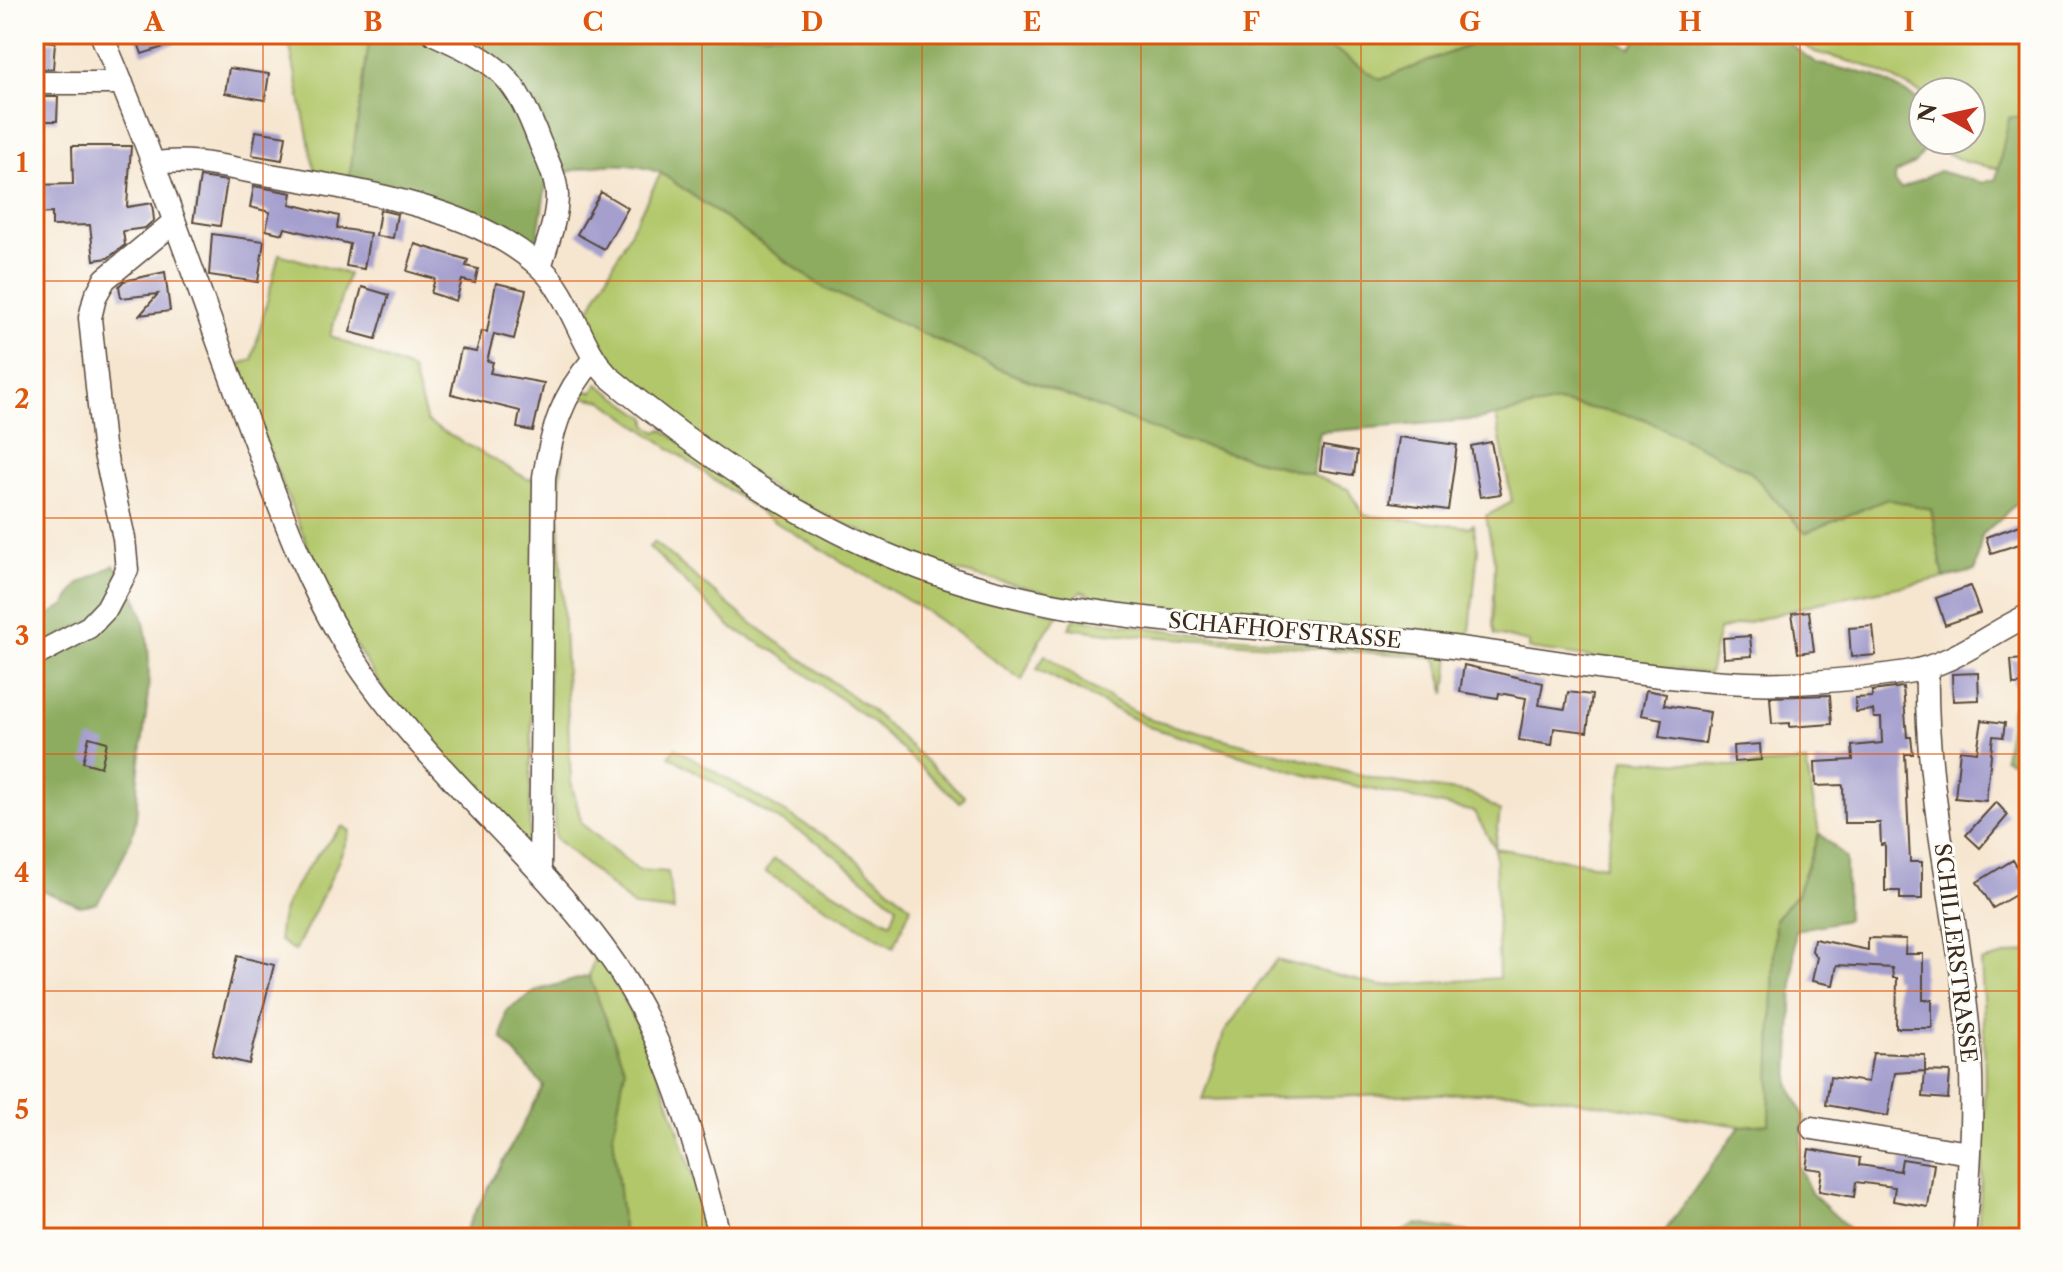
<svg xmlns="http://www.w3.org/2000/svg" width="2063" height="1272" font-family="'Libre Caslon Text',serif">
  <rect width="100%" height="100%" fill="#fdfcf7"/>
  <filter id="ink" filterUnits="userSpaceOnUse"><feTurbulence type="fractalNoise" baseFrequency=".0125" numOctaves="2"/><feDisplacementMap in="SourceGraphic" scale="16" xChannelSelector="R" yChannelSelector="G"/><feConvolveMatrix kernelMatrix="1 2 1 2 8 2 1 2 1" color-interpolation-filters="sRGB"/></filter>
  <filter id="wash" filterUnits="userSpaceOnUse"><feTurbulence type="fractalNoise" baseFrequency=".006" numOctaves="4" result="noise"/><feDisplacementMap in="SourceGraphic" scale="32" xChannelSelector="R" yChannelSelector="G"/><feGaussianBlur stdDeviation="1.8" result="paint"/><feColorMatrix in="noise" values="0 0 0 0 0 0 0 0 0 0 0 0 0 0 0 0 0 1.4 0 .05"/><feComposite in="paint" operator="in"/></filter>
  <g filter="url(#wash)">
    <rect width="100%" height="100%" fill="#f6e6d0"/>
    <path fill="#b2c76b" stroke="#767844" stroke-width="2" d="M258 34H364L369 42 349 180 315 172 290 47Z
      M1312 34H1473L1470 45 1380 80Z
      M1788 34H2029V115L2009 118 2000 169 1965 162 1931 145 1933 140H1971V92L1923 94 1870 67 1815 52Z
      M661 173 824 288 1002 370 1179 439 1312 475 1348 489 1364 515 1468 527 1473 524 1478 549 1470 631 1458 639 1092 604 1087 593 1081 591 1074 599 937 566 783 496 647 400 651 390 642 384 638 393 610 368 582 324Z
      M279 254 348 274 330 336 412 370 427 422 528 479H538L529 841H520L392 703 336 615 234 366 252 360Z
      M598 384 647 418V425L657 432 662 429 769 506 845 546 958 589 1059 615 1040 639 1022 680 929 613 768 518 603 401 583 397 568 416 558 494 571 782 582 824 638 870 668 872 674 911 635 907 555 838C552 769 528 414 584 385L585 391 593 392Z
      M1557 402 1641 417 1750 471 1805 533 1887 499 1931 509 1944 578 1818 603 1719 630 1709 674 1529 649V642L1495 635 1493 625 1495 563 1486 516 1512 502 1496 416Z
      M654 542 741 615 870 709 965 797 960 803 871 721 776 652 733 629 649 547Z
      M1075 618 1204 635 1450 655 1446 694 1437 661 1433 657 1107 633 1069 628Z
      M1045 655 1088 686 1151 720 1385 781 1470 793 1500 811 1495 848 1605 866 1625 759 1730 766 1806 762 1819 833 1797 894 1775 919 1769 1125 1740 1126 1520 1092 1202 1100 1224 1033 1276 960 1380 986 1499 978 1495 848 1474 812 1306 775 1149 727 1037 669Z
      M675 748 840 845 911 907 894 947 765 872 774 859 891 923 897 906 819 843 669 756Z
      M343 826 350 831C336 872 314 912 295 951L280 941C273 904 319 851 343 826Z
      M2029 950V1238H1977C1986 1146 1987 1055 1981 962Z
      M596 951C655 1042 681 1135 711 1238H624L613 1134 625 1069 589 976Z"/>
    <path fill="#8dac5f" stroke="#646b3e" stroke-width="2" d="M364 34H415L479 67V34H1312L1380 80 1470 45 1473 34H1603L1631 48 1641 34H1776L1816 63 1875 76 1923 102V140H1933L1914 164 1896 173 1894 182 1901 189 1939 171 1982 183 1996 179 2009 118 2029 115V492L1982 535 1975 571 1944 578 1931 509 1887 499 1805 533 1750 471 1642 418 1557 402 1483 419 1320 432 1312 475 1179 439 1002 370 824 288 661 173C622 157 585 166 547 178L535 253 349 180 369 42Z
      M114 565C167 621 146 707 138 777 136 794 139 815 133 832 124 857 112 881 97 903L80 906 34 887V624L65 605 78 585Z
      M2012 707 2029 715V770L2004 758Z
      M1819 833 1846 858 1847 920 1795 930 1789 1083 1804 1117 1799 1167 1811 1193 1859 1238H1660L1740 1126 1769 1124 1775 919 1797 894Z
      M589 976 625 1069 613 1134 624 1238H464L467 1227 544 1086 502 1039 506 1011 538 990Z
      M1417 1224 1509 1238H1510H1389Z"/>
    <g id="blocks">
      <path fill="#a49fcd" d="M135 34H195V37L142 54Z
        M34 40 55 42 53 69H34Z
        M229 68 269 74 265 100 225 93Z
        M34 97H58L57 121H34Z
        M256 131 286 136 282 160 252 155Z
        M72 146H131L127 207 152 203 154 220 145 228 123 231 125 245 108 258 94 260 90 225 52 226V213L34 214V185L73 184Z
        M200 177 227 181 220 226 193 222Z
        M254 186 292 193 290 204 339 216 337 228 370 233 364 269 346 266 350 244 285 228 283 234 266 230 270 212 250 207Z
        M601 192 628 208 604 249 577 234Z
        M380 210 397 214 393 238 376 236Z
        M212 234 264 241 258 282 209 275Z
        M415 244 468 260 466 266 478 269 475 283 462 280 456 301 431 293 435 279 407 271Z
        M165 272 170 311 140 315 158 294 121 298 119 286 124 281Z
        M496 283 526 290 514 339 494 334 487 361 493 362 490 373 544 383 533 431 517 428 520 411 451 394 461 349 476 352 482 331 487 332Z
        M362 287 389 295 376 339 350 332Z
        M1399 437 1457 445 1448 510 1390 502Z
        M1491 442 1501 494 1480 497 1471 446Z
        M1323 446 1357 452 1354 475 1320 470Z
        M2029 522V541L1991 553 1986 537Z
        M1970 586 1980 613 1945 625 1936 598Z
        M1809 611 1814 651 1798 653 1792 613Z
        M1873 626 1876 655 1851 657 1849 628Z
        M1750 636 1752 656 1724 658 1723 638Z
        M2029 659V684L2013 685 2011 660Z
        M1464 665 1543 683 1539 705 1565 709 1568 692 1592 695 1587 732 1554 728 1552 745 1519 740 1526 698 1499 693 1498 698 1460 692Z
        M1978 673 1979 700 1953 701 1952 674Z
        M1903 687 1907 737H1911L1913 754H1905L1910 862H1922V899H1900V891H1885V844L1881 845 1880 823H1844L1843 785 1816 786 1815 762 1853 760 1852 746 1882 743 1881 718H1874L1873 710 1856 712 1855 698 1872 697V691Z
        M1646 690 1666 694 1664 705 1710 712 1705 744 1659 737 1662 719 1641 715Z
        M1830 695 1832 724 1790 727V723L1772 724 1770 697Z
        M1982 720 2005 723 2003 737 1993 736 1986 801 1955 798 1960 750 1977 752Z
        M89 737 107 742 101 767 83 762Z
        M1760 744 1761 760 1734 762 1733 746Z
        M1996 802 2008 815 1980 848 1966 835Z
        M2013 860 2029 887 1993 908 1977 882Z
        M1868 938 1906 939 1905 954H1923V1000H1932V1028H1896L1897 978H1893L1892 968 1837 965 1833 985 1812 981 1817 957 1812 951 1814 939 1868 950Z
        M237 956 274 965 249 1064 212 1055Z
        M1873 1053 1925 1055V1071L1895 1073 1888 1116 1826 1105 1830 1077 1868 1082Z
        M1925 1071 1950 1072 1948 1099 1923 1097Z
        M1809 1149 1860 1158 1859 1165 1900 1171 1902 1159 1934 1164 1928 1207 1893 1201 1895 1187 1856 1182 1854 1197 1819 1191 1822 1170 1806 1168Z"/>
    </g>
  </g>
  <g filter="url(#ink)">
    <use href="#blocks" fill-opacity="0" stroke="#574639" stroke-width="2"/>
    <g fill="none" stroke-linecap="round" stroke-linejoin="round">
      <g stroke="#574639" stroke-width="25">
        <path id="minor" d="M101 34C158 165 201 300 252 434 278 502 302 573 340 636 409 753 521 838 602 946 666 1030 693 1138 720 1238
          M434 34C499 64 514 73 540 143 547 159 556 177 557 195 557 219 547 244 540 267
          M34 83H122
          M156 163C191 158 225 167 259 173 345 188 475 205 541 268 572 297 579 345 608 376 699 452 797 520 907 563 1065 626 1239 623 1405 641 1512 653 1619 675 1726 682 1782 686 1852 680 1907 672 1953 665 1988 634 2029 615
          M34 656 89 627 107 608 127 570 124 538 103 445 90 318 95 297 105 279 174 222
          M1927 668C1924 788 1956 905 1968 1025 1975 1096 1970 1167 1964 1238
          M540 872 544 477C552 431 561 396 593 360
          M1812 1128 1969 1153"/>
      </g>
      <use href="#minor" stroke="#fff" stroke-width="22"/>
    </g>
  </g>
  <path fill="none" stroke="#df570d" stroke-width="2" stroke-opacity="0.55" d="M263 34V1238M483 34V1238M702 34V1238M922 34V1238M1141 34V1238M1361 34V1238M1580 34V1238M1800 34V1238M34 281H2029M34 518H2029M34 754H2029M34 991H2029"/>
  <g text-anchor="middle" stroke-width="6" stroke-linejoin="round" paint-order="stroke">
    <g font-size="22" fill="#3b2a1e" stroke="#fdfcf7">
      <text transform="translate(1285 630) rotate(5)" y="8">SCHAFHOFSTRASSE</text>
      <text transform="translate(1956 953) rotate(83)" y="8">SCHILLERSTRASSE</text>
    </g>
  </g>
  <rect width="2063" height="1272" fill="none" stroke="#fdfcf7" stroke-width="88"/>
  <g transform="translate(1947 116) rotate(279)"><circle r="38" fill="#fdfcf7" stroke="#afa8a0" stroke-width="2"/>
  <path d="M0-6L14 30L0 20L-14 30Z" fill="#c8321e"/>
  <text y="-12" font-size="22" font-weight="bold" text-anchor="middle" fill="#3b2a1e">N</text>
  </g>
  <rect x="44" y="44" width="1975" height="1184" fill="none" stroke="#df570d" stroke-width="3"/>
  <g font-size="26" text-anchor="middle" font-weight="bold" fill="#df570d">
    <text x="154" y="31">A</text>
    <text x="373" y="31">B</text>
    <text x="593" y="31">C</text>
    <text x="812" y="31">D</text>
    <text x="1032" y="31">E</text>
    <text x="1251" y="31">F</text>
    <text x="1470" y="31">G</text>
    <text x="1690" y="31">H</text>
    <text x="1909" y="31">I</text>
    <text x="22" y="172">1</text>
    <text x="22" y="408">2</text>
    <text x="22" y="645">3</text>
    <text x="22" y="882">4</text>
    <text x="22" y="1119">5</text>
  </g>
</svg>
